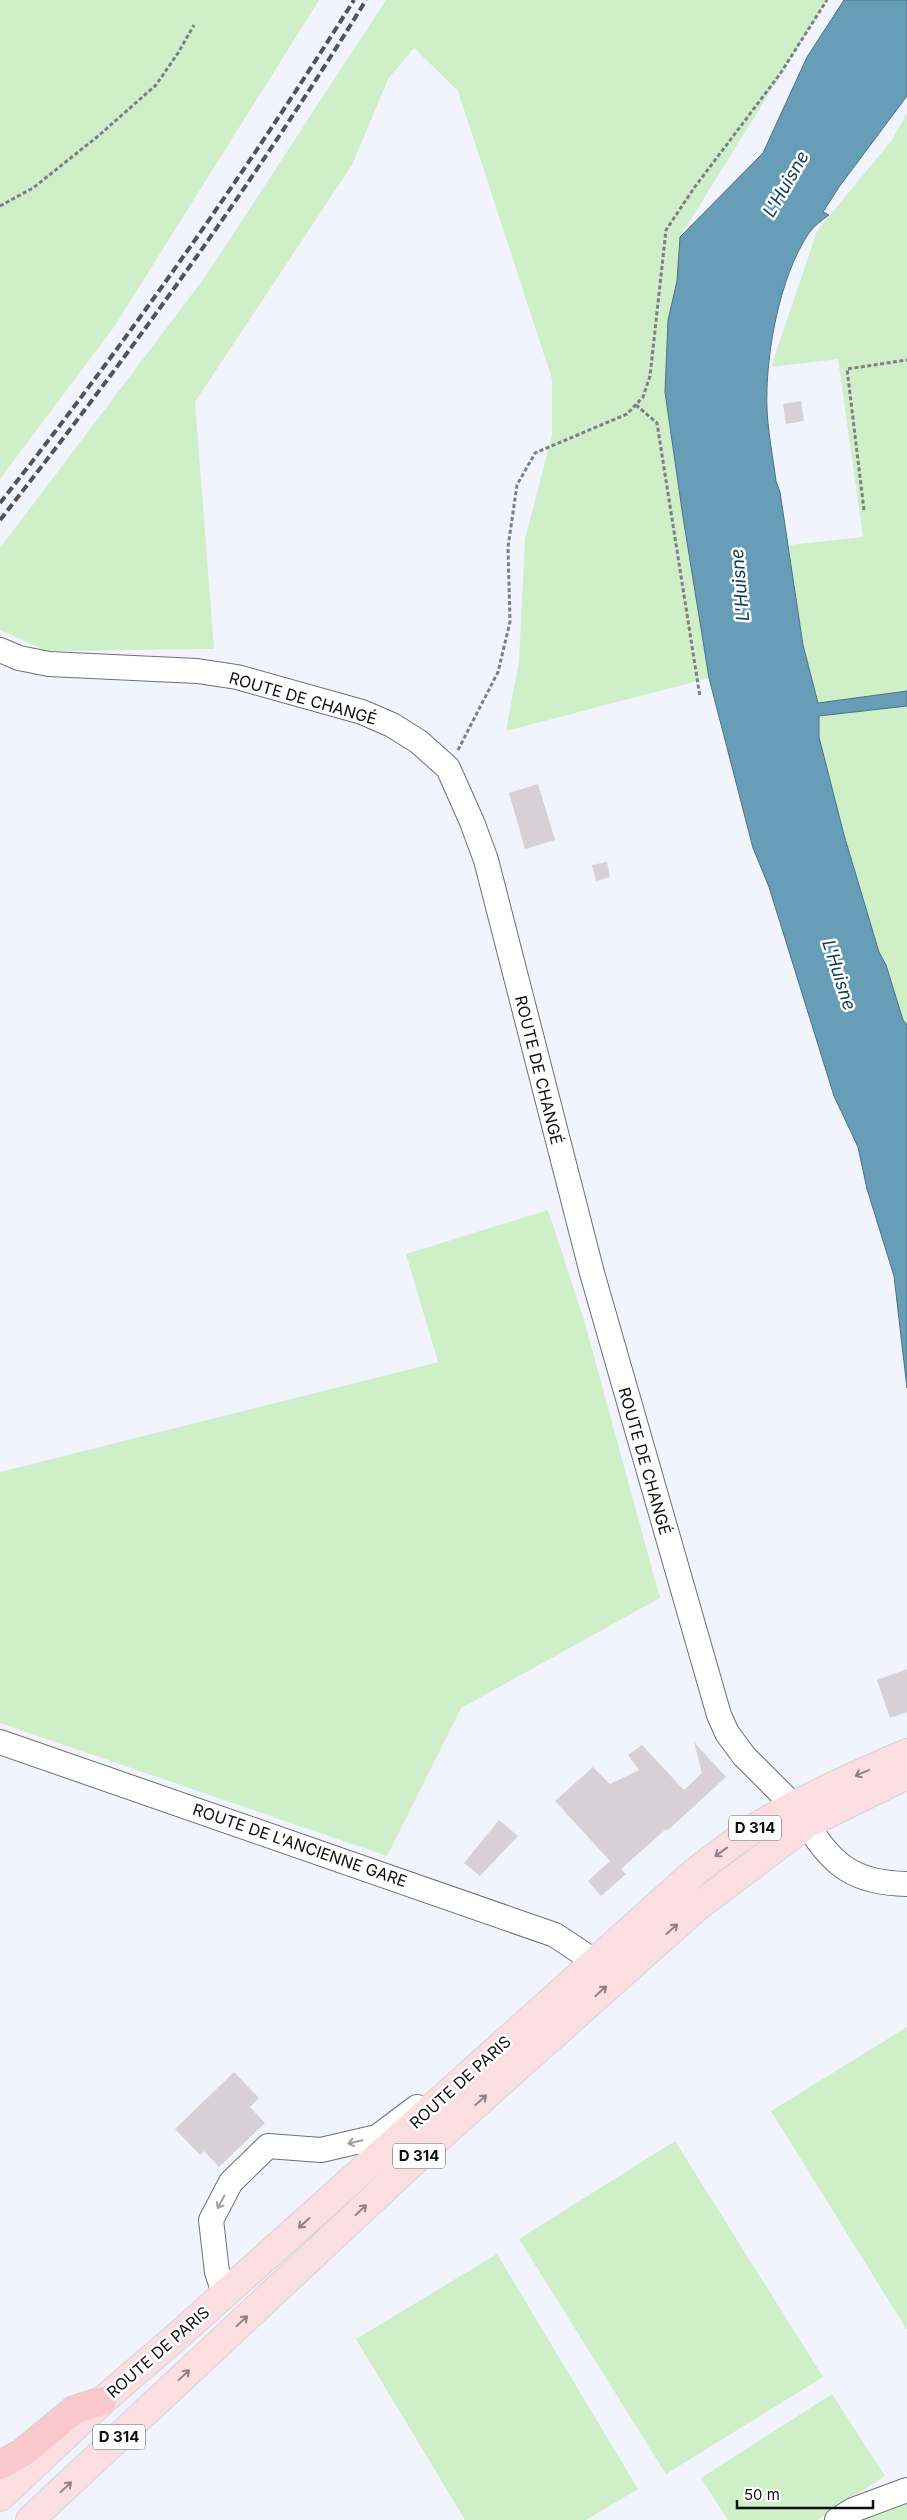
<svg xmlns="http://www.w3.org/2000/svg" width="907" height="2520" font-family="Inter,sans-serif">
  <rect width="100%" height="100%" fill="#f1f4fd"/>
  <path fill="#cfefc8" d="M0 0H319L114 327 0 479Z
    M386 0H827L680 237 677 281 668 320 665 392 683 517 709 678 506 731 519 661 525 539 552 435V379L458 91 414 48 388 79 352 165 195 402 214 649 47 651 0 630V548L205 277Z
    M907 113V691L818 703 803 645 789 545 863 537 838 359 771 367 817 231 892 140Z
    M907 706V1025L903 1020 886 966 879 952 844 835 819 737V716Z
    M548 1210 584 1320 660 1598 461 1708 387 1856 0 1723V1472L438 1362 406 1254Z
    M907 2027V2330L771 2111Z
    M675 2141 823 2377 666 2474 519 2239Z
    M497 2254 638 2489 586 2520H465L356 2339Z
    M832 2394 885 2476 817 2520H728L701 2478Z
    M907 2503V2520H866L864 2513Z"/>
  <path fill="#679db7" stroke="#4c7286" d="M844 0H907V96L839 187 823 212 829 215C822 220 814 226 809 233 779 277 765 357 767 409 768 433 773 457 776 481L780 492 803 645 818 703 907 691V706L819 716V737L844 835 879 952 886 965 903 1020 907 1025V1388L894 1276 867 1189 858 1147 834 1096 769 887 753 848 709 678 683 517 665 392 668 320 677 281 680 237 763 153 807 57Z"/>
  <path fill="#d8d0d7" d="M801 401 804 421 786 424 783 404Z
    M538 784 555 840 525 849 509 793Z
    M607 862 610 877 596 881 592 865Z
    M907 1669V1712L890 1718 877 1680Z
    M694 1742 726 1777 667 1831 666 1829 621 1869 626 1874 601 1896 588 1881 610 1861 555 1801 593 1767 610 1784 639 1770 628 1755 642 1745 684 1790 702 1773Z
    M499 1820 518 1836 480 1876 464 1863Z
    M234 2072 259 2098 250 2107 265 2123 219 2167 204 2151 200 2155 175 2129Z"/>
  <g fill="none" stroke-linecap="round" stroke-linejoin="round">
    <g stroke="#6d6f77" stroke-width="26">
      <path id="minor" d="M0 650 19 658 49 664 197 671 237 677 362 712 392 725 419 742 448 768 472 822 486 860 592 1273 719 1715 727 1733 744 1756 794 1806
        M0 1742 555 1935 594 1961
        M807 1824C833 1867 856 1883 907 1884
        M224 2293 217 2272 211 2220 231 2182 268 2146 321 2150 377 2137 417 2107
        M837 2520 853 2510 907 2490"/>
    </g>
    <g stroke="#d4d4d4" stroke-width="30">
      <path id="major" d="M0 2497 102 2401 181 2333 696 1871C716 1856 737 1839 758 1826 806 1797 856 1775 907 1753
        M30 2520 446 2131 697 1907 807 1824 907 1775"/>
    </g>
    <g stroke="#d4d4d4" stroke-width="30">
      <path id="highway" d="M0 2465 22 2453 74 2410 102 2401"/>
    </g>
    <path stroke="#7d7f85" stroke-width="3" stroke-dasharray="4 2.5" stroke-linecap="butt" d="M0 206 33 188 97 137 156 85 178 53 194 25
      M636 405 657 423 700 697
      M864 510 847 369 907 360
      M458 750 498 672 510 622 508 547 517 485 535 453 627 414 643 397 650 376 666 230 694 188 780 74 827 0"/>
    <use href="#minor" stroke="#fff" stroke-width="24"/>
    <use href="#major" stroke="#fbdee1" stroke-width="28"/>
    <use href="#highway" stroke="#f8c8cd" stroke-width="28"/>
    <path stroke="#525358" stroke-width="4" stroke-dasharray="8 4" stroke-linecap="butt" d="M0 503C127 341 245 174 354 0
      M0 520C131 353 255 181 366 0"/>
  </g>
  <defs><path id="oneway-shaft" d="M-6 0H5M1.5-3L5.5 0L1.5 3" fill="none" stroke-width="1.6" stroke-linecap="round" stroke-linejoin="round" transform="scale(1.25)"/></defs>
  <g stroke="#908184">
    <use href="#oneway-shaft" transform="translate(862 1773) rotate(157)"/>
    <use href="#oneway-shaft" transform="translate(721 1852) rotate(144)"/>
    <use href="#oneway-shaft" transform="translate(672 1929) rotate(-42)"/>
    <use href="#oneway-shaft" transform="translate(601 1991) rotate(-42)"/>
    <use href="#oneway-shaft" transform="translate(481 2100) rotate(-42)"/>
    <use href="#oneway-shaft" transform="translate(361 2210) rotate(-43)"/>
    <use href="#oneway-shaft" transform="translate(304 2223) rotate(138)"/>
    <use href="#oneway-shaft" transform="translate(242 2321) rotate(-43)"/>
    <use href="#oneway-shaft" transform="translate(184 2375) rotate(-43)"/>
    <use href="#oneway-shaft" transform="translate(66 2487) rotate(-43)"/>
  </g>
  <g stroke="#9f9fa0">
    <use href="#oneway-shaft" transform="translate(355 2142) rotate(167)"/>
    <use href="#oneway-shaft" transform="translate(221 2202) rotate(118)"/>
  </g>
  <g text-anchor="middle" stroke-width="5" stroke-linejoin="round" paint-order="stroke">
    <g fill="#fff" stroke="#565759" stroke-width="1">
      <rect x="729" y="1815.5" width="52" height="25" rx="4"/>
      <rect x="393" y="2143.5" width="52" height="25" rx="4"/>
      <rect x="93" y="2424.5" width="52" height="25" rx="4"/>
    </g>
    <g font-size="15" font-weight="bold" fill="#0e0f12">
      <text x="755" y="1833">D 314</text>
      <text x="419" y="2161">D 314</text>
      <text x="119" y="2442">D 314</text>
    </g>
    <g font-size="16" fill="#0e0f12" stroke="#fff">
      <text transform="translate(303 698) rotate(16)" y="6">ROUTE DE CHANGÉ</text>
      <text transform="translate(539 1070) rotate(76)" y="6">ROUTE DE CHANGÉ</text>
      <text transform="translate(645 1461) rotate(74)" y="6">ROUTE DE CHANGÉ</text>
      <text transform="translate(300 1845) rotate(19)" y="6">ROUTE DE L'ANCIENNE GARE</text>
      <text transform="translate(460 2082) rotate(-42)" y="6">ROUTE DE PARIS</text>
      <text transform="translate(158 2352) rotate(-41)" y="6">ROUTE DE PARIS</text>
    </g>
    <g font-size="18" font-style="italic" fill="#104053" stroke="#fff">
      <text transform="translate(786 184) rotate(-60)" y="6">L'Huisne</text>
      <text transform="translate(740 585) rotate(-95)" y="6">L'Huisne</text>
      <text transform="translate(839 975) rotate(72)" y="6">L'Huisne</text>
    </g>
  </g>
  <path d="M737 2500v8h136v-8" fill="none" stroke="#0e0f12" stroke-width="2.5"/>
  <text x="744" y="2500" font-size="15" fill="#0e0f12" stroke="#ffffff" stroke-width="4" paint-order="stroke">50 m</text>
</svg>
